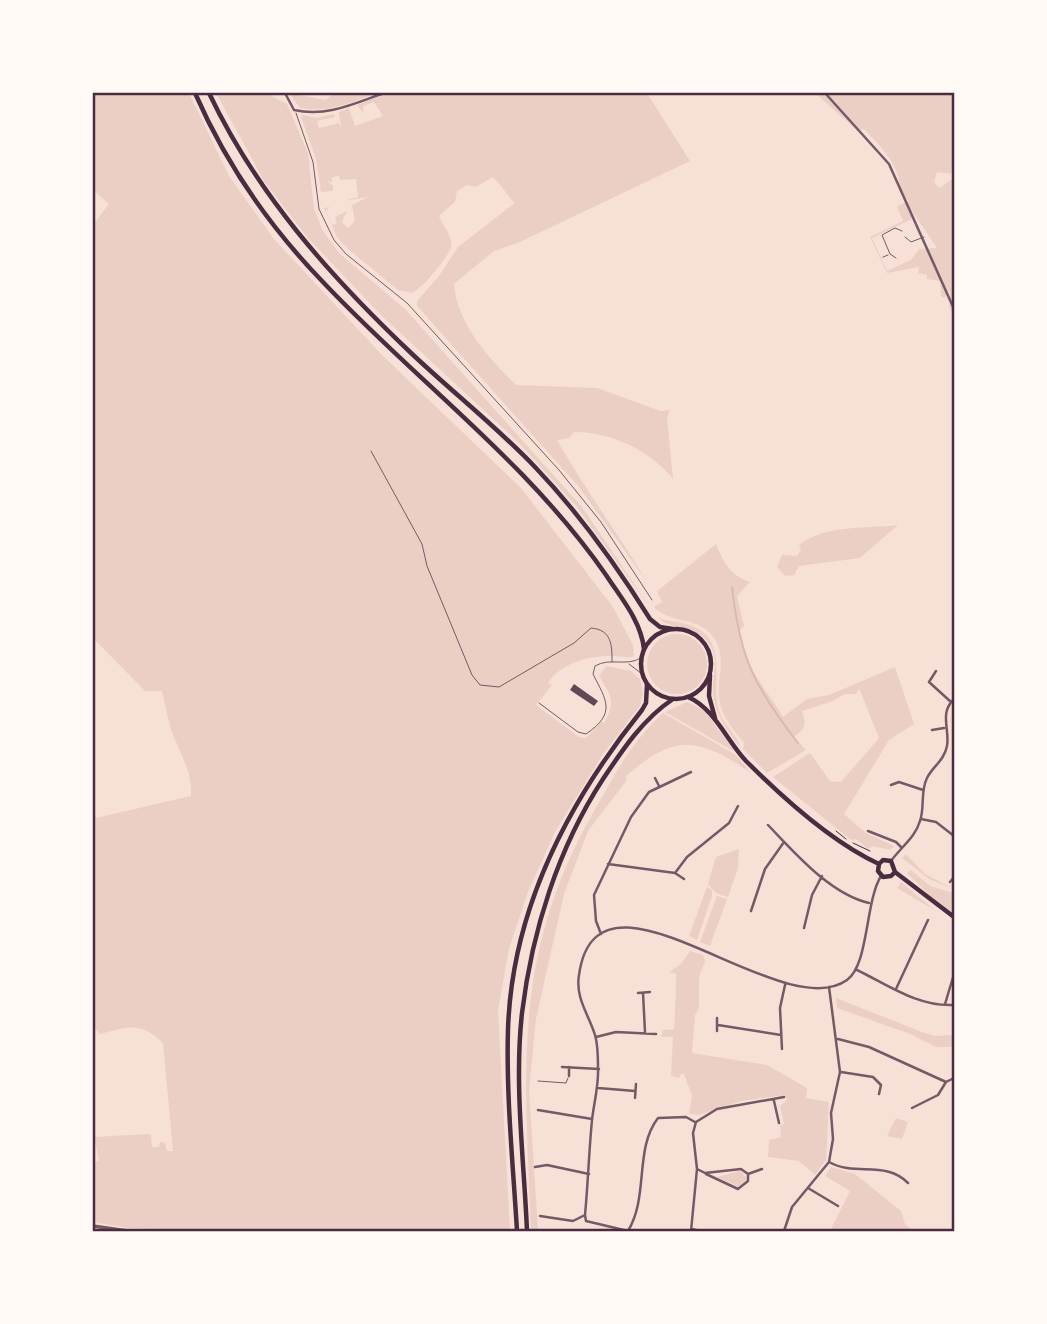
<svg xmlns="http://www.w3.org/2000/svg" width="1047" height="1324" font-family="Cabin,sans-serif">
  <rect width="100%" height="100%" fill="#f7e1d7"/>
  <path fill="#ebcfc5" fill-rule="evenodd" d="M93 93H189L229 176 274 239 382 355 521 488 613 607 633 645 634 656C627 659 620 656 612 656 589 656 562 662 548 683L552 685 536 705 579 737 586 738 601 722 604 723C616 700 612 698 599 676L606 666 631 671 640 679 643 693 640 706 603 754 555 832 528 892 509 949 498 1010 510 1231H238L128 1228 93 1222V1163L99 1160 94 1137 147 1134 151 1135 152 1147H159L160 1142 165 1143 167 1151H173L163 1043C140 1021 129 1027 100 1034L93 1026V808L96 818 191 796C192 775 185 763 177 744 169 728 166 708 162 691H145L93 638V225L109 204 93 190Z
    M216 93H266L287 104 308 153 314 209 323 231 339 253 405 309 582 507 654 613 577 507 517 441 381 315 307 237 264 181Z
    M289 93 325 100 335 93H377C350 103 329 113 300 108Z
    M380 93H647L690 161 520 242 494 251 454 284C457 324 489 358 516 385L597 388 661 411 670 410 667 417 673 479C650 450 611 432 574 432L569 438 557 440C585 489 618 534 648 583L579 487 417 306V301L439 276 458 247 515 203C508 197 502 185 493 177L476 187 467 185 457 191 455 202 439 216C442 224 454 239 451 247 447 259 423 288 412 293L398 290 348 249 337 237 324 208 330 207 326 211 332 225 337 223 335 217 347 211 342 222 348 228 355 221 352 205 368 197 344 201 358 197 356 179 340 180 339 176 332 177V183L326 180 333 186V191L321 192 316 159 301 117 303 115 316 118 334 114 335 117 317 121 319 128 339 123 341 128 339 112 349 108 355 126 383 116 374 102 363 106 364 114 357 105 380 96Z
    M815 93H954V162L951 174 937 172 934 182 939 188 954 178 952 313 949 307 950 291 944 298 941 296 940 281 927 279V275L918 273 919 267 887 273 870 237 903 221 897 206 909 201 899 192C903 168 880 146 864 129L858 131ZM910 208 937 248 919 249 911 260 887 271 872 238 912 219Z
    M898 525 860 558 799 566 794 575 785 576 777 567 782 555 797 556 801 550 799 545C827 524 865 529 898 525Z
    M716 544C723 562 731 576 750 582L737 596 744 626 739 631C745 666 765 688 783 717L807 699 829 695 895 667 914 724 889 740 844 814 866 833 894 846 890 850 873 846 868 849 856 839 851 840 773 777 810 753 830 781 841 782 879 738 859 688 856 694H844L833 701 802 711C807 726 805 728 794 737L806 750 767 773 743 749 744 743C733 729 720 715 719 696 717 675 727 658 714 638 698 615 671 625 654 607L662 602 657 591Z
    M658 617C669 623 679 621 690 625 730 639 710 681 719 711 723 724 739 737 740 747 725 728 712 710 713 684 714 671 718 659 711 647 698 622 667 631 658 617Z
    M647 664a30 30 0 1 1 60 0a30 30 0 1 1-60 0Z
    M687 702 705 711 735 752 665 712Z
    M663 713 736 755 751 773C699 737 674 733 625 777L627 780 588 831 564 894 536 1019 529 1090 538 1231H531C525 1073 511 956 593 813 613 777 632 741 663 713Z
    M739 849 738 868 728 897 716 893 708 884 716 857Z
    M906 854 925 874 952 888 954 886V889L929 879 902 858Z
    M911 870 930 886 954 893V914L934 900 907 873Z
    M901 882 936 911 897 888Z
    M707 887 712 890V896L697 940 689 936Z
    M717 896 727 899 710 946 700 942Z
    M690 951 703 955 705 961 699 977V1008L695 1015 692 1053 767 1065 807 1088 806 1098 829 1102 826 1160 815 1175 799 1161 768 1157 769 1140 781 1137 780 1125 784 1124 780 1106 787 1100 785 1095 741 1101 699 1115 689 1114 692 1096 684 1074H681L679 1078 671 1076 673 1037H661L663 1030 674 1029C675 1011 676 994 676 974L669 972 681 964Z
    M836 998 922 1032 935 1036 954 1035V1047H936L910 1034 837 1008Z
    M896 1118 908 1122 902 1139 887 1136Z
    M831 1167 855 1174 901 1211 905 1224 912 1230 922 1231H830L850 1191 825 1176Z
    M741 1171 747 1179 739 1187 717 1177Z"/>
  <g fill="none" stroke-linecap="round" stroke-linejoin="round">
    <path stroke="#dcb8b0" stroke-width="2" d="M732 587C740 659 754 686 798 743"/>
  </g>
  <path fill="#644757" d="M574 684 598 701 594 706 570 690Z"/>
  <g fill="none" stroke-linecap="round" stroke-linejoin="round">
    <path stroke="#4a2c40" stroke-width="1" d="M836 831 846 839
      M853 843 870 851"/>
    <path stroke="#755966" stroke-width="1" d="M296 113 313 162 319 209 334 240 346 254 407 303 559 470 601 522 652 600
      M905 237 911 242 924 237
      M883 257 888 255
      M896 258 890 254 882 235 895 228 902 231
      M371 451 422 544 427 566 472 675 480 685 499 687 574 643 591 628C612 630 612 645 612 662
      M629 664 642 674
      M539 703 578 732 586 734C617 713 606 700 593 674L595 666C610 657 626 667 641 658
      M538 1081 566 1083 568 1078"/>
    <path stroke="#755966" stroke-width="2.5" d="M285 93 294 110C327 117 353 104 384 93
      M825 93 889 164 954 309
      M936 671 929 682 951 702
      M932 730 944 728
      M655 778 659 786
      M891 785 899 782 923 790
      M921 819 936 822 954 836
      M768 825C795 853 830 894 869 903
      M868 831 896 842 902 848
      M891 861C901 847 915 838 920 821 925 807 920 792 927 778 933 766 944 761 947 746 950 730 939 713 954 699
      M608 864 675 873 687 857 729 823 738 806
      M675 873 684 879
      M950 882 954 877
      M751 911 765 869 784 842
      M804 928 812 895 822 876
      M601 934 596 921 594 895 631 817 649 792 691 772
      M857 970C888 985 918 1007 954 1005
      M896 989 928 920
      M638 993 650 992
      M643 993 645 1032
      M945 1004 954 974
      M718 1025 781 1035
      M717 1031V1018
      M596 1037 616 1032 656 1034
      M838 1039 869 1047 946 1082 954 1078
      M782 1049 780 1008 785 985
      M562 1067 599 1069
      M841 1072 873 1077 881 1085 879 1094
      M569 1076V1067
      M598 1088 635 1091
      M635 1098 636 1084
      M774 1101 779 1123
      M912 1108 938 1095 946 1082
      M538 1110 592 1119
      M829 1162C856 1177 885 1160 908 1183
      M535 1167 547 1165 589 1174
      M697 1169 705 1173 741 1169 748 1174 762 1169
      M706 1174 738 1189 748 1181V1174
      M808 1188 838 1206
      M540 1216 573 1221 585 1215
      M692 1229 700 1231
      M628 1231 586 1221 585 1215C588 1183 589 1151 592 1120 594 1102 599 1085 598 1067 598 1057 598 1045 595 1035 589 1015 575 998 579 975 597 845 780 1028 847 980 869 964 865 902 881 876
      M628 1231C649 1197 634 1149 658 1118L686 1117 695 1122
      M691 1231 697 1169 693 1133 696 1122 717 1109 784 1097
      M784 1231 792 1207 829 1162 833 1139 831 1113 840 1072 829 987"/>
    <path stroke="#755966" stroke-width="3.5" d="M93 1226 128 1231
      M190 1231H211"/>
    <path stroke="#4a2c40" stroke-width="4.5" d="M710 675 709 696 715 718
      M688 697C714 708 727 741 746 761 782 797 833 843 879 864
      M879 864 878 871 883 877 891 876 895 872
      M879 864 883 860 891 861 895 872
      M895 872 954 917"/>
    <path stroke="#4a2c40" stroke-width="4.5" d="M195 93C226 164 268 225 322 281 416 381 527 461 606 575 621 598 641 621 644 649
      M209 93C257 194 329 275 410 352 451 391 496 426 535 467 579 513 617 566 650 619L660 627 673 629
      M641 664a35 35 0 1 1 70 0a35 35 0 1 1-70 0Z
      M517 1231C513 1164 506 1096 508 1029 512 908 568 802 642 710L646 703 647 684
      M527 1231C524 1160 514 1084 522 1013 532 931 558 848 603 779 623 749 643 719 673 699"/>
  </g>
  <rect width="1047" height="1324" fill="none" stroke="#fffaf5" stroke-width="189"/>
  <rect x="94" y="94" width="859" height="1136" fill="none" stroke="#4a2c40" stroke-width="2.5"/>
</svg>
